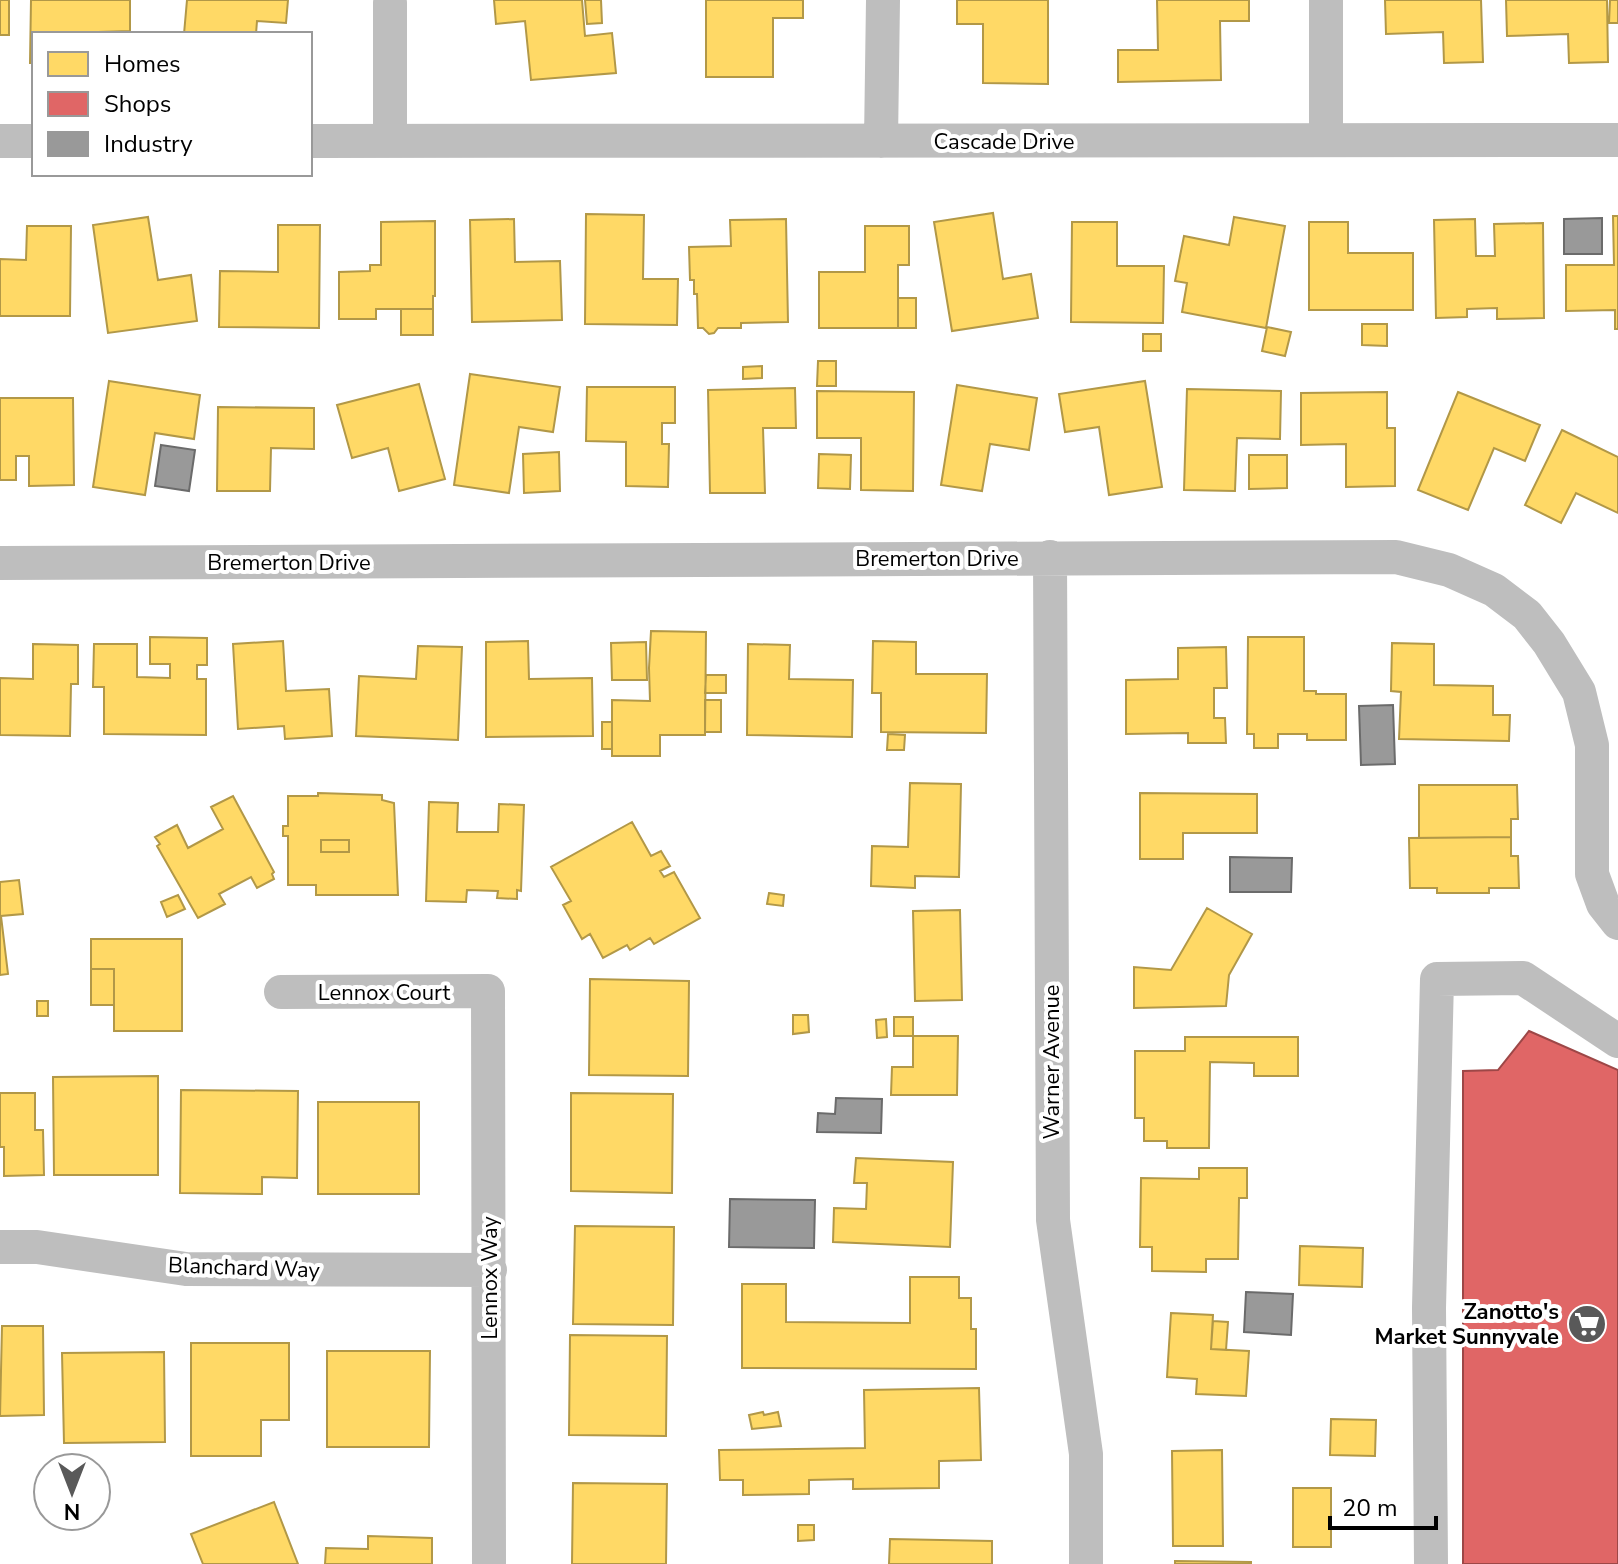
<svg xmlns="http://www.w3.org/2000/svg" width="1618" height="1564" font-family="'Nunito Sans',sans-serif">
  <rect width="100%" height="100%" fill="#fff"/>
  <path fill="#ffd966" stroke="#b29847" stroke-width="2" fill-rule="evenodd" d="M0 0H9V35H0Z
    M31 0H130V31L34 34V63H30Z
    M187 0H288L286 23 257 21 256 34H184Z
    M494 0H582L585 36 612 33 616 73 531 80 525 21 496 24Z
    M585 0H601L602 23 587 24Z
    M706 0H803V18H773V77H706Z
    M957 0H1048V84L983 83V24H957Z
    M1157 0H1249V21H1220L1221 80 1118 82V50H1158Z
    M1385 0H1481L1483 62 1444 63 1443 32 1386 34Z
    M1506 0H1607L1608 62 1569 63 1568 34 1507 36Z
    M1610 0H1618V23H1609Z
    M993 213 1003 279 1031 274 1038 318 952 331 934 222Z
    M586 214 644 215 643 279H678L677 325 585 324Z
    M1613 216H1618V329H1615V310L1566 311V265H1614Z
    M148 217 158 280 191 275 197 321 108 333 93 225Z
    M1234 217 1285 226 1266 328 1182 312 1187 283 1175 281 1184 236 1229 245Z
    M514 219 515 262 560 261 562 320 472 322 470 220Z
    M786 219 788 322 741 323V328H718L714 333 709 334 703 328H698L697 294H694V280H690L689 247 731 246 730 220Z
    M1475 219 1476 256H1495L1494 224 1543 223 1544 318 1497 319V308L1467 309V317L1436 318 1434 220Z
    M435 221V296H433V309H376V319H339V272L370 271V265H381V222Z
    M1072 222H1117V266H1164L1163 323 1071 322Z
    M1309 222H1348V253H1413V310H1309Z
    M278 225H320L319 328 219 327 220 271 278 272Z
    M27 226H71L70 316H0V259L26 260Z
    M865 226H909V265H898V328H819V272H865Z
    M898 298H916V328H898Z
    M401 309H433V335H401Z
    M1362 324H1387V346L1362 345Z
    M1267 327 1291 332 1285 356 1262 351Z
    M1143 334H1161V351H1143Z
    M818 361H836V386H817Z
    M762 366V378L743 379V367Z
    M470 374 560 387 553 432 519 427 509 493 454 485Z
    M109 381 200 395 194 439 155 433 145 495 93 487Z
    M1145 381 1162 487 1109 495 1099 427 1065 432 1059 394Z
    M419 384 445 479 399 491 388 448 352 458 337 405Z
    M957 385 1037 398 1029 450 990 444 982 491 941 485Z
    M587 387H675V423H662V444H669L668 487 626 486V442L586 441Z
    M795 388 796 428H763L765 493H710L708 390Z
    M1187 389 1281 391 1280 439 1237 438 1235 491 1184 490Z
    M817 391 914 392 913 491 861 490V438H817Z
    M1387 392V428H1395V486L1346 487V444L1301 445V393Z
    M1458 392 1540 425 1525 461 1494 448 1468 510 1418 490Z
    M0 398H73L74 485 29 486V456H16V480H0Z
    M218 407 314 408V449L271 448 270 491H217Z
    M1562 430 1618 457V513L1576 493 1561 523 1525 505Z
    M559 452 560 491 524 493 523 454Z
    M819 454 851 455 850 489 818 488Z
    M1249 455H1287V488L1249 489Z
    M651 631 706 632 705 735H660V756H612V700L650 701 649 668Z
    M150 637 207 638V665H197V679H206V735L104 734V687H93L94 644H137V677L170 678V664H150Z
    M1248 637H1304V691H1316V694H1346V740H1307V734H1278V748H1254V734H1247Z
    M283 641 286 691 329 689 332 736 285 739 284 726 238 729 233 644Z
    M528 641 529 679 592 678 593 736 486 737V642Z
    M873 641 916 642V674H987L986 733 881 732V693H872Z
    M646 642 647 680H612L611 643Z
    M1392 643 1434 644V685L1493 686V715H1510L1509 741 1399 739 1401 692 1391 691Z
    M33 644 78 645V684H71L70 736 0 735V678L33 679Z
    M748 644 790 645 789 679 853 680 852 737 747 735Z
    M418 646 462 647 458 740 356 736 359 676 416 679Z
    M1226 647 1227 688H1214V718H1225L1226 743H1188V733L1126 734V680L1178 679V648Z
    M706 675H726V693H705Z
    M705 700H721V732H705Z
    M602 722H612V749H602Z
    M888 734 905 735 904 750H887Z
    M910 783 961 784 959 877 915 876V888L871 886 872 846 908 847Z
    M1419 785H1517L1518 819H1511V837L1419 838Z
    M318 793 382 795V800L394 803 398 895H316V885H288V836H283V826H288V796H318ZM321 840H349V852H321Z
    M1140 793 1257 794V833H1183V859H1140Z
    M233 796 274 872 272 874 274 879 257 888 251 877 219 894 225 904 198 918 157 846 160 844 155 837 177 825 188 848 223 829 211 807Z
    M429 802 458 803 457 832H498L499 804 524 805 521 891 517 890V899L497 898 498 891 467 890 466 902 426 901Z
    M632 822 651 856 661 851 670 866 660 871 664 877 674 872 700 918 654 944 650 938 630 950 627 945 603 958 590 934 582 939 563 905 571 901 551 867Z
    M1511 837V856H1518L1519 888H1489V893H1437V888H1410L1409 838Z
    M321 840H349V852H321Z
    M19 880 23 914 1 916 8 974 0 975V882Z
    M769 893 784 895 783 906 767 904Z
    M178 895 185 909 167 917 161 902Z
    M1207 908 1252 934 1229 975 1226 1006 1134 1008V967L1171 970Z
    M960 910 962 1000 915 1001 913 911Z
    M91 939H182V1031H114V969H91Z
    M91 969H114V1005H91Z
    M590 979 689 981 688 1076 589 1075Z
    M37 1001H48V1016H37Z
    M793 1015H808L809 1032 793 1034Z
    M894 1017H913V1036H894Z
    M886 1019 887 1037 877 1038 876 1020Z
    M913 1036H958L957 1095H891L892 1067H913Z
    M1185 1037H1298V1076H1254V1063L1210 1062 1209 1148H1167V1141H1144V1118H1135V1051H1185Z
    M158 1076V1175H54L53 1077Z
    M181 1090 298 1091 297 1178 262 1177V1194L180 1193Z
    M0 1093H35V1130H43L44 1175 4 1176V1147H0Z
    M571 1093 673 1094 672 1193 571 1191Z
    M318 1102H419V1194H318Z
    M856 1158 953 1162 950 1247 833 1242 834 1208 866 1209 867 1183H854Z
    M1199 1168H1247V1198H1239L1238 1259H1206V1272L1152 1271V1247H1140L1141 1178 1199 1179Z
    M575 1226 674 1227 673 1325 573 1324Z
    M1300 1246 1363 1248 1362 1287 1299 1285Z
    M910 1277H959V1298H971V1329H976V1369L742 1368V1284H786V1322L910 1323Z
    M1171 1313 1213 1315 1211 1349 1249 1351 1246 1396 1196 1394 1197 1379 1167 1377Z
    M1213 1321 1228 1322 1226 1350 1211 1349Z
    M2 1326H43L44 1415 0 1416Z
    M570 1335 667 1336 666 1436 569 1435Z
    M191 1343H289V1420H261V1456H191Z
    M327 1351H430L429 1447H327Z
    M164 1352 165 1442 64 1443 62 1353Z
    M979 1388 981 1460 939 1461V1488L853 1489V1479L809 1480V1494L743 1495V1480H720L719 1450 865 1448 864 1390Z
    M763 1412 764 1415 778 1412 781 1426 752 1429 749 1415Z
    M1331 1419 1376 1420 1375 1456 1330 1455Z
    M1222 1450 1223 1546H1173L1172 1451Z
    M573 1483 667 1484 666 1564H572Z
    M1293 1488H1331V1547H1293Z
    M274 1502 298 1564H203L191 1534Z
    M798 1525H814V1540L798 1541Z
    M368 1536 432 1538V1564H325L326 1548 368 1549Z
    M890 1539 992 1541V1564H889Z
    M1175 1561 1251 1562V1564H1175Z"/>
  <path fill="#e06666" stroke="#9d4747" stroke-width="2" d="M1529 1031 1618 1070V1564H1463V1071L1498 1070Z"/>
  <path fill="#999" stroke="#6b6b6b" stroke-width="2" d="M1602 218V254H1564V219Z
    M161 445 195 450 189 491 155 486Z
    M1393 705 1395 764 1361 765 1359 706Z
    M1230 857 1292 858 1291 892H1230Z
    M836 1098 882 1099 881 1133 817 1132 818 1113 835 1114Z
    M730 1199 815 1200 814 1248 729 1247Z
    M1246 1292 1293 1294 1291 1335 1244 1332Z"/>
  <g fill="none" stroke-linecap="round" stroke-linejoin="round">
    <path stroke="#bebebe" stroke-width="34" d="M1326 0V140
      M390 3V141
      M0 141H34
      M310 141 1618 140
      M881 141 883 0
      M1050 557 1053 1220 1086 1454V1564
      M0 563 1396 557 1449 570 1494 590 1527 615 1549 643 1579 692 1592 745V874L1603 904 1618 923
      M281 992 488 991 489 1564
      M0 1247H37L186 1269 490 1270
      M1431 1564 1429 1308 1437 979 1523 978 1618 1041"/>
  </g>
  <defs>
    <g id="supermarket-disc" transform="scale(2)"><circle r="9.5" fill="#595959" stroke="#fff"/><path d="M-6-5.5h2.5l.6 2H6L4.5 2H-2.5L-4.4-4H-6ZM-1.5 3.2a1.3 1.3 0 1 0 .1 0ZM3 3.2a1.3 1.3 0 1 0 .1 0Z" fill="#fff"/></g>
  </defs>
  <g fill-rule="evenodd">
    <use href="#supermarket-disc" x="1587" y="1324"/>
  </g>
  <g text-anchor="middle" stroke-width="8" stroke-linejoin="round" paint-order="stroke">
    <g font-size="22" fill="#000" stroke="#fff">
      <text x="1004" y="149">Cascade Drive</text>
      <text x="937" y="566">Bremerton Drive</text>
      <text x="289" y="570">Bremerton Drive</text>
      <text x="384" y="1000">Lennox Court</text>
      <text transform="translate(1051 1062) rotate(-90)" y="8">Warner Avenue</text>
      <text transform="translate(244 1267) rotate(2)" y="8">Blanchard Way</text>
      <text transform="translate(489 1278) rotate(-90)" y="8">Lennox Way</text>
    </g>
    <g font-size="22" font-weight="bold" fill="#000" stroke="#fff" text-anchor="end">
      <text x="1559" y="1319">Zanotto's<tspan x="1559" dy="25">Market Sunnyvale</tspan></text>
    </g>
  </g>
  <rect x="32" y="32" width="280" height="144" fill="#ffffff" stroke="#999999" stroke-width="2"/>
  <rect x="48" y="52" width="40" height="24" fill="#ffd966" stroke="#999999" stroke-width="2"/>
  <text x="104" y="72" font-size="24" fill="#000000">Homes</text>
  <rect x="48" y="92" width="40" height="24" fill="#e06666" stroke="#999999" stroke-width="2"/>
  <text x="104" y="112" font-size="24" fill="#000000">Shops</text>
  <rect x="48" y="132" width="40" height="24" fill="#999999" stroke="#999999" stroke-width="2"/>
  <text x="104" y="152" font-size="24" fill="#000000">Industry</text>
  <g transform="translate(72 1492) rotate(180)"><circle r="38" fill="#ffffff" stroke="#999999" stroke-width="2"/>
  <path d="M0-6L14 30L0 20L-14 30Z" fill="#595959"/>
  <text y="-12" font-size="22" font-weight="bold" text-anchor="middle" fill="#000000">N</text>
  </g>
  <path d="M1330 1516v12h106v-12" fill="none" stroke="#000000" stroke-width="4"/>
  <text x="1342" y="1516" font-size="24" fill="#000000" stroke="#ffffff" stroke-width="6" paint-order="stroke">20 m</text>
</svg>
